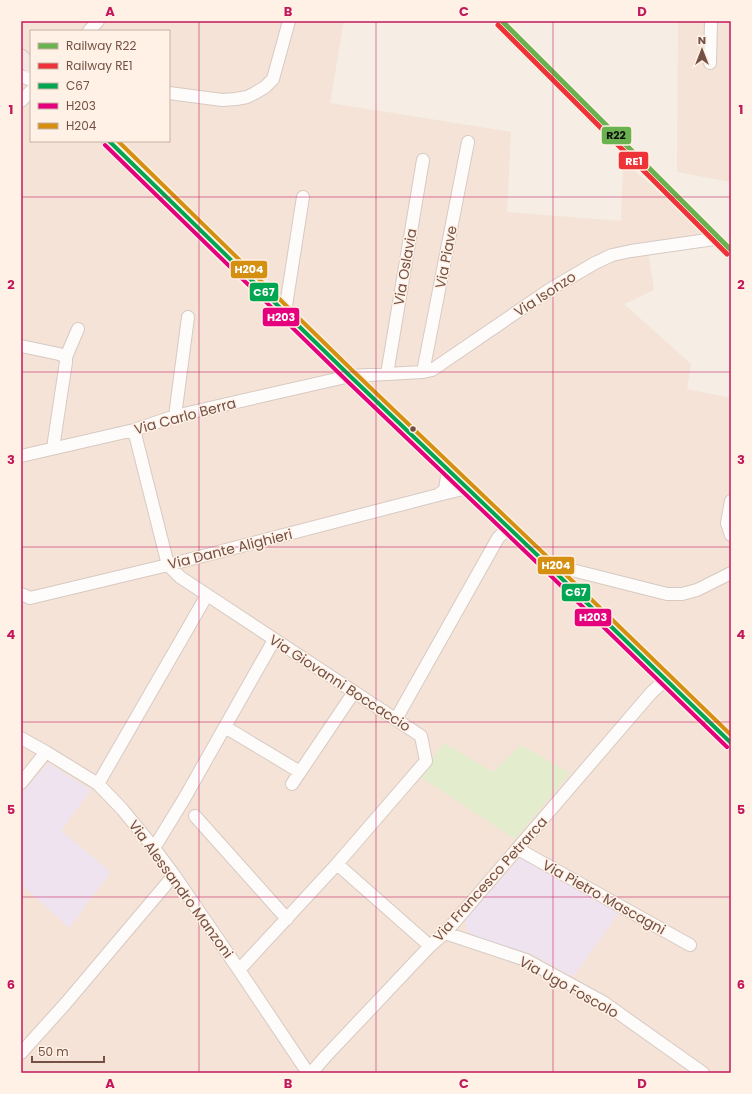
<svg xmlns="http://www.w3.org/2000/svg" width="752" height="1094" font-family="Poppins,sans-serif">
  <rect width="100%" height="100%" fill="#f6ede5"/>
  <path fill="#f4e3d6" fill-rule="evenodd" d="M21 21H344L330 103 511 132 507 212 621 221 623 161 714 239 647 244 654 290 624 304 691 364 687 389 731 398V1073H21ZM31 31H169V141H31Z
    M678 21H731V182L677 172Z"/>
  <path fill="#efe3f0" d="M48 763 91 790 61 831 111 872 69 928 21 884V794Z
    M520 858 619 913 573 977 532 954 477 939 468 932 465 919Z"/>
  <path fill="#e4ecce" d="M444 743 493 772 521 745 570 773 515 839 419 776Z"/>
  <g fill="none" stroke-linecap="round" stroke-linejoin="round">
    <g stroke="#d7cac3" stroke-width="14">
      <path id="minor" d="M89 31 98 21
        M710 63 711 21
        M21 76 31 80
        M169 93 222 100 236 99 247 97 255 93 265 87 273 79 289 21
        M21 101 31 91
        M285 312 303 197
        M21 346 59 354 66 357V362L53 448
        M66 357 78 329
        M423 372 468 142
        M387 374 423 160
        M175 416 188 317
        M134 430 168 565 180 577 421 736 426 761 337 864 239 970
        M21 456 134 430 175 416 350 376 423 372 432 370 549 290 595 263 612 255 631 251 714 239
        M438 495 445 490 448 469
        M731 501 727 523 731 535
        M556 573 564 568 667 594H682L697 590 731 573
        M21 594 30 598 168 565 438 495 467 488
        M396 719 498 538 508 528
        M225 727 300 772
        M21 738 46 752 98 784 122 809 154 848 174 875 239 970 308 1073
        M21 783 46 752
        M98 784 207 595
        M292 784 354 692
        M195 816 287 919
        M154 848 184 799 274 640
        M518 849 690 945
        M337 864 430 946
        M445 933 526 960 603 1002 703 1073
        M21 1053 66 1003 174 875
        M311 1073 326 1056 430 946 445 933 651 693 665 680"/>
    </g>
    <g stroke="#d5c8c2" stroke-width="17">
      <path id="major" d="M21 57 31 66
        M109 141 350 376 556 573 731 743"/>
    </g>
    <use href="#minor" stroke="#fefcfb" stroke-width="12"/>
    <use href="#major" stroke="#f2eae2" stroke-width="15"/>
    <g stroke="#fff1e5" stroke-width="7">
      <path id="bus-1" d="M109 141 350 376 556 573 731 743"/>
    </g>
    <g stroke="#fff1e5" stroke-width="7">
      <path id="bus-2" d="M105 145 346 380 552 577 727 747"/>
    </g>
    <g stroke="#fff1e5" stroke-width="7">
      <path id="bus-3" d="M118 141 354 372 560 569 731 735"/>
    </g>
    <use href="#bus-1" stroke="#00a651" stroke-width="4"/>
    <use href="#bus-2" stroke="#e5007d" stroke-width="4"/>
    <use href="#bus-3" stroke="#d69011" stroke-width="4"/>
    <g stroke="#fff1e5" stroke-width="8">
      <path id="rail-1" d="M502 21 731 250"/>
    </g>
    <g stroke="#fff1e5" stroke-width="8">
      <path id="rail-2" d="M498 25 727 254"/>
    </g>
    <use href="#rail-1" stroke="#6ab250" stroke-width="5"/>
    <use href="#rail-2" stroke="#ee3338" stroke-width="5"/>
  </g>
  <path fill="none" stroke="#c2185b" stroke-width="1" stroke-opacity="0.55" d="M199 21V1073M376 21V1073M553 21V1073M21 197H731M21 372H731M21 547H731M21 722H731M21 897H731"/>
  <circle fill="#745045" stroke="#fff1e5" stroke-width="1.5" cx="413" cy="429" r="3.5"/>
  <g text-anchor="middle" stroke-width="3" stroke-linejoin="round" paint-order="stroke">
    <g font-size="14" fill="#745045" stroke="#fff1e5">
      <text transform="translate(446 257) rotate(-79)" y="5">Via Piave</text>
      <text transform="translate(405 267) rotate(-80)" y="5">Via Oslavia</text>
      <text transform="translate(545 294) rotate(-33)" y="5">Via Isonzo</text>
      <text transform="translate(185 416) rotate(-15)" y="5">Via Carlo Berra</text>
      <text transform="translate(230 549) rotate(-14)" y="5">Via Dante Alighieri</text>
      <text transform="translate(340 683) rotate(33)" y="5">Via Giovanni Boccaccio</text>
      <text transform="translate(490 879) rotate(-48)" y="5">Via Francesco Petrarca</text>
      <text transform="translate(181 889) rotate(54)" y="5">Via Alessandro Manzoni</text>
      <text transform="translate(604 897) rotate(29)" y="5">Via Pietro Mascagni</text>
      <text transform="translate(569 987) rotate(29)" y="5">Via Ugo Foscolo</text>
    </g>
  </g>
  <g stroke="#fff1e5" stroke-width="1.5">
    <rect x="601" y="126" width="31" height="19" rx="4" fill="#6ab250"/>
    <rect x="618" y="151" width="31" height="19" rx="4" fill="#ee3338"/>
    <rect x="230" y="260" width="38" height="19" rx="4" fill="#d69011"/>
    <rect x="249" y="282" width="30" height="20" rx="4" fill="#00a651"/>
    <rect x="262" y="307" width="38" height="20" rx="4" fill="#e5007d"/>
    <rect x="537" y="556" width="38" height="19" rx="4" fill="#d69011"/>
    <rect x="561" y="583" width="30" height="19" rx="4" fill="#00a651"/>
    <rect x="574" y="608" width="38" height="19" rx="4" fill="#e5007d"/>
  </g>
  <g font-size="11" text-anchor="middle" font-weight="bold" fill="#fff">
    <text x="634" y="165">RE1</text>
    <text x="249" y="273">H204</text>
    <text x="264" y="296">C67</text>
    <text x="281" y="321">H203</text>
    <text x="556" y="569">H204</text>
    <text x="576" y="596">C67</text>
    <text x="593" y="621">H203</text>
  </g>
  <g font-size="11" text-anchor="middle" font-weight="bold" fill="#111">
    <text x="616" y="139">R22</text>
  </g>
  <rect width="752" height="1094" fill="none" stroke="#fff1e5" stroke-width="44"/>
  <rect x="30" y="30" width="140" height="112" fill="#fff1e5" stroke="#c7b1a5"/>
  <rect x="38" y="43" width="20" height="6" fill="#6ab250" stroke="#c7b1a5"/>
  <text x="66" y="50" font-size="12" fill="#745045">Railway R22</text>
  <rect x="38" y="63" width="20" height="6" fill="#ee3338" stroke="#c7b1a5"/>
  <text x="66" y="70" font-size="12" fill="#745045">Railway RE1</text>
  <rect x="38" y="83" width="20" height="6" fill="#00a651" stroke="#c7b1a5"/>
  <text x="66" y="90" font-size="12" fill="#745045">C67</text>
  <rect x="38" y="103" width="20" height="6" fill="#e5007d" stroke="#c7b1a5"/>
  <text x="66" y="110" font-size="12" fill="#745045">H203</text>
  <rect x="38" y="123" width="20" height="6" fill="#d69011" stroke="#c7b1a5"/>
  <text x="66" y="130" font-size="12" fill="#745045">H204</text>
  <g transform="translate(702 50)" stroke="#fff1e5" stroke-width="3" paint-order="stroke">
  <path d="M0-3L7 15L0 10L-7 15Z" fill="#745045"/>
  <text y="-6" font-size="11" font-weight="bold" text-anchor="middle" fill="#745045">N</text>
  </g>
  <path d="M32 1056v6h72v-6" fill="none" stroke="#745045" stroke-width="2"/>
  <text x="38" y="1056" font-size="12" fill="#745045" stroke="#fff1e5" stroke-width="3" paint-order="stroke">50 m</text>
  <rect x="22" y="22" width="708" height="1050" fill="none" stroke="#c2185b" stroke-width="1.5"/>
  <g font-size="13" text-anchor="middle" font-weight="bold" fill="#c2185b">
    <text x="110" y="16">A</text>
    <text x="288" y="16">B</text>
    <text x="464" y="16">C</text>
    <text x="642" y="16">D</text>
    <text x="11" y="114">1</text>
    <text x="741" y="114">1</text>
    <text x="11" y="289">2</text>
    <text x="741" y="289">2</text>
    <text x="11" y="464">3</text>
    <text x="741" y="464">3</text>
    <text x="11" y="639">4</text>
    <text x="741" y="639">4</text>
    <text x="11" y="814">5</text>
    <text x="741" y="814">5</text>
    <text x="11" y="989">6</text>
    <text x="741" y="989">6</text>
    <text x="110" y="1088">A</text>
    <text x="288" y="1088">B</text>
    <text x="464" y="1088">C</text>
    <text x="642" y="1088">D</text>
  </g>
</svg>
